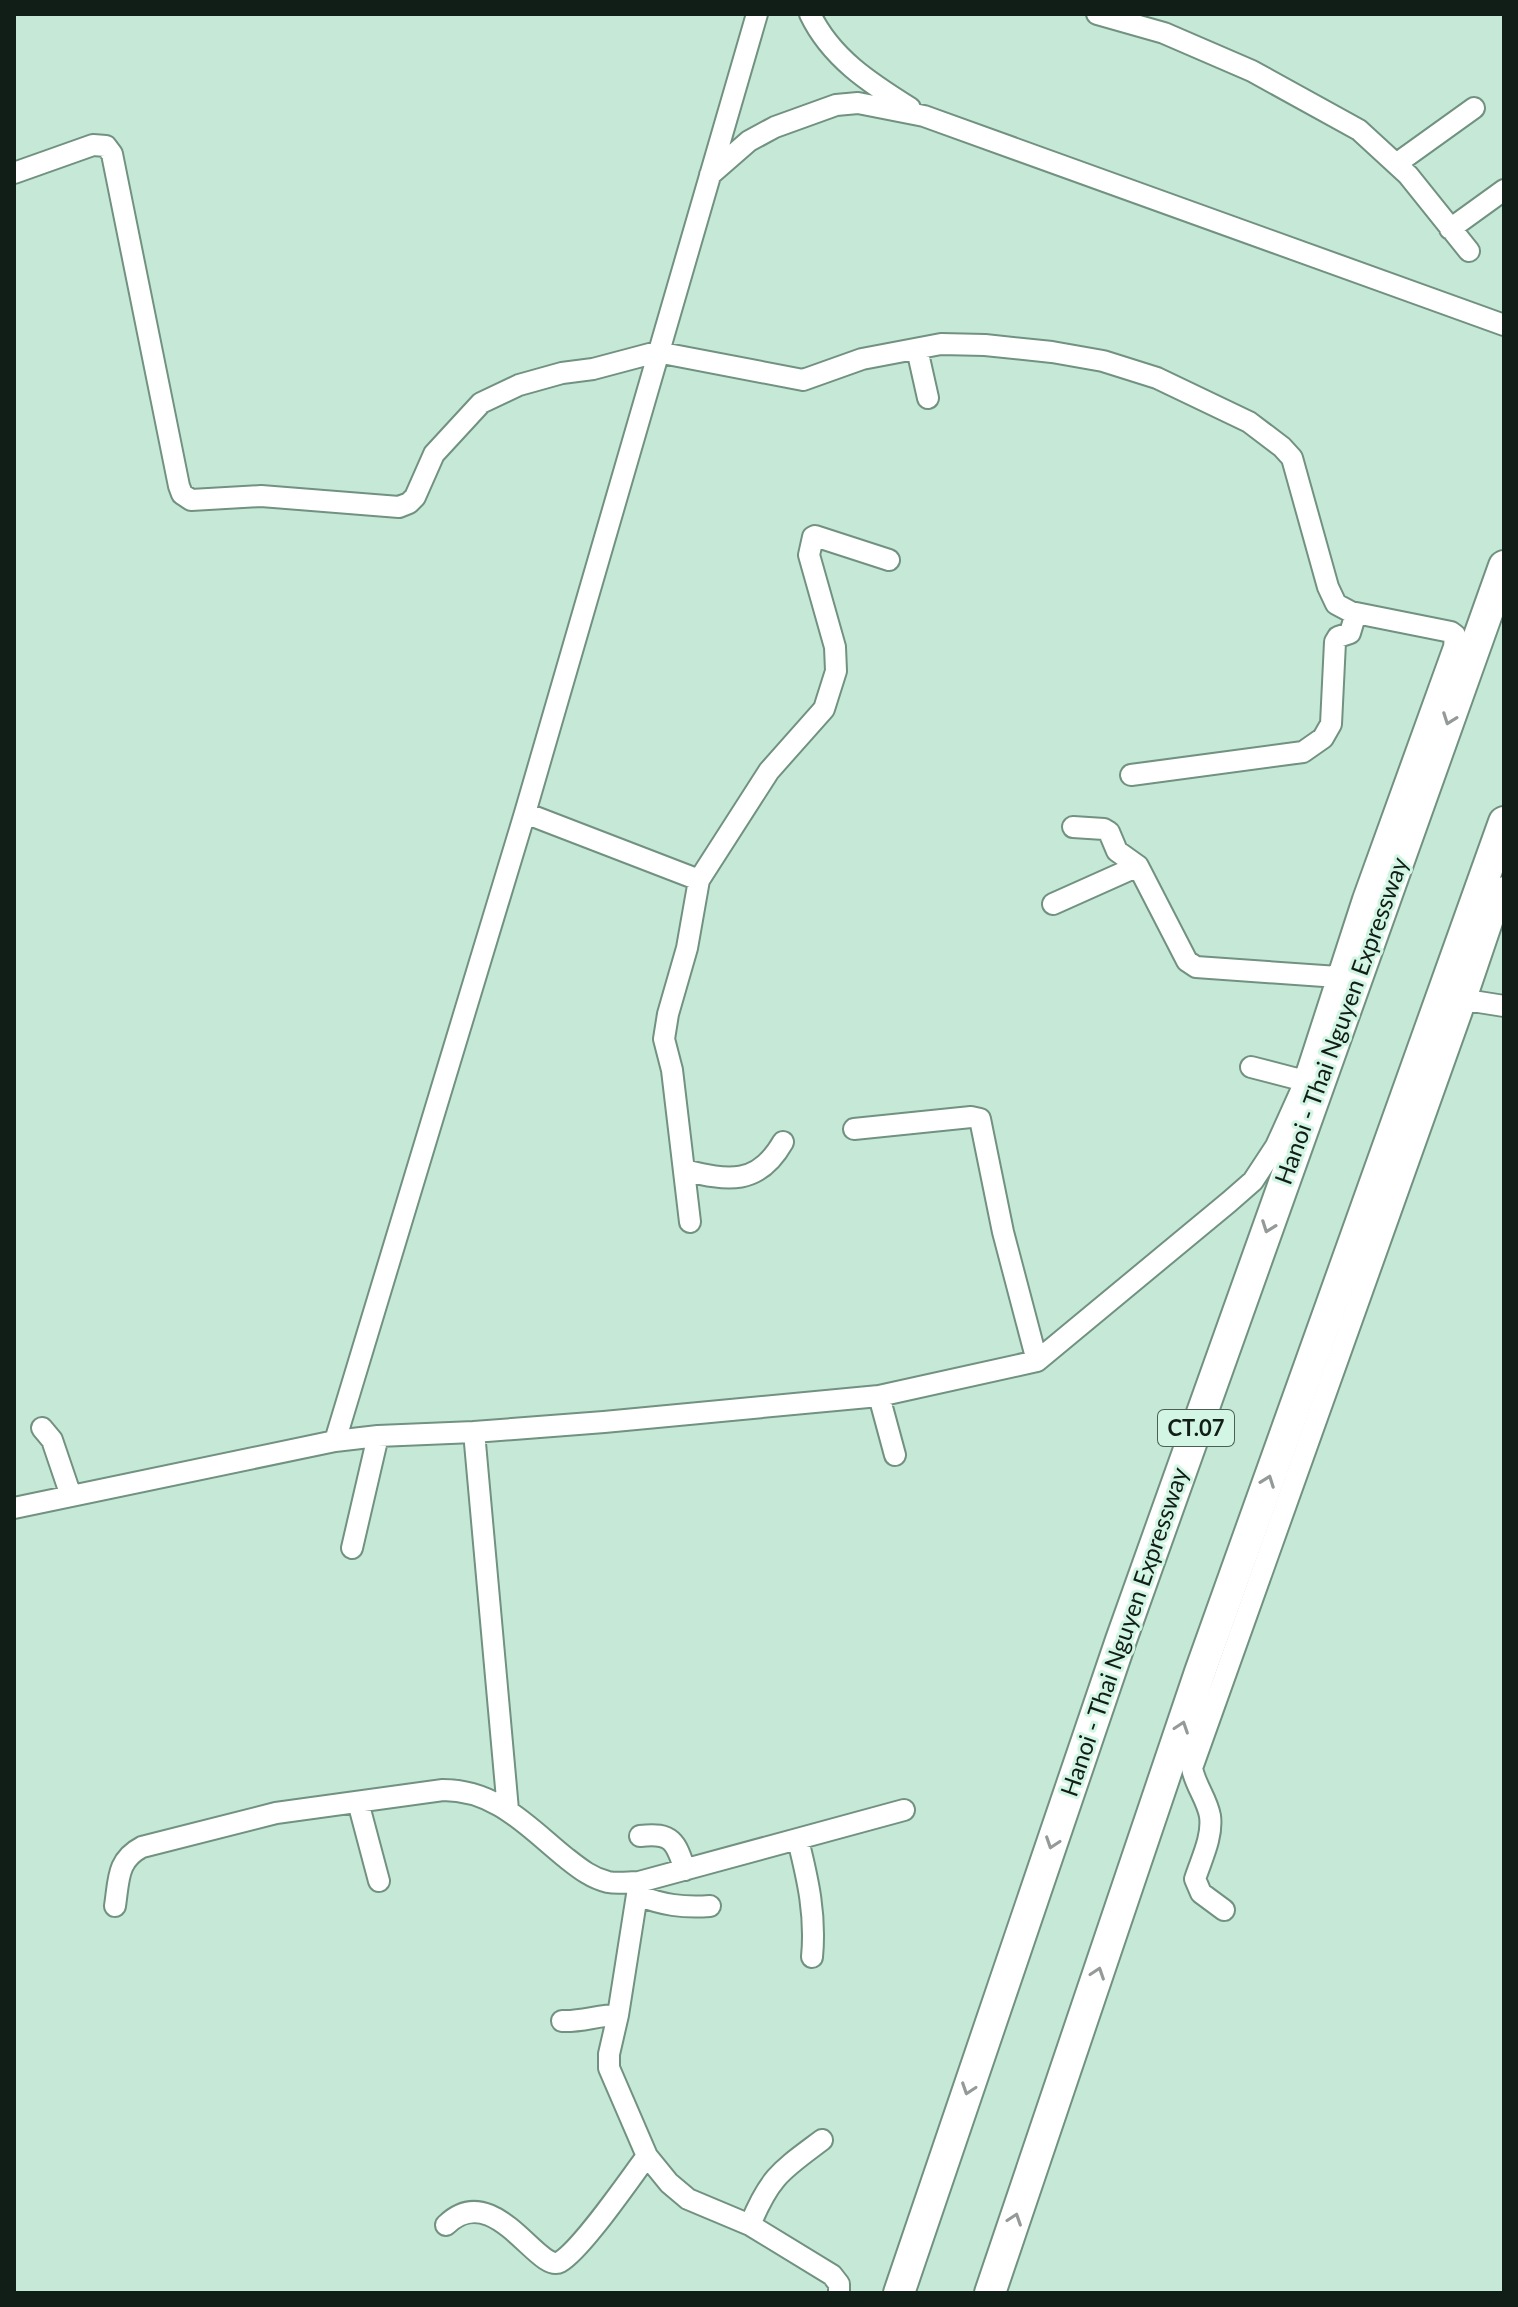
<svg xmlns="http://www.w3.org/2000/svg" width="1518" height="2307" font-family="Lato,sans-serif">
  <rect width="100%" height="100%" fill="#c6e8d7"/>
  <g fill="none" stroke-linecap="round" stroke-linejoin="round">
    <g stroke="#719181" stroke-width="24">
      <path id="minor" d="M810 14C831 58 870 83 910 108
        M1097 14 1164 33 1252 71 1359 130 1408 175 1469 251
        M1396 164 1474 108
        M14 173 93 145 106 146 112 154 179 486 182 494 191 500 261 496 399 507 409 503 415 497 434 454 481 403 519 385 562 373 593 369 657 352 803 380 862 359 941 344 985 345 1052 352 1103 361 1157 378 1249 422 1282 447 1292 458 1328 587 1336 604 1351 612 1451 632 1455 635 1454 647 1363 899 1300 1093 1276 1146 1253 1181 1229 1202 1037 1361 879 1396 604 1422 474 1432 378 1436 335 1441
        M710 175 749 141 775 127 836 105 858 103 924 116 1504 325
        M1450 229 1504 190
        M917 349 928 398
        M1131 775 1303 752 1323 738 1331 724 1335 642 1338 637 1350 633 1356 613
        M525 813 699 880
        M1073 827 1104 829 1109 832 1117 851 1138 866 1187 961 1196 967 1338 977
        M1053 904 1138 866
        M1466 1000 1504 1006
        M1251 1067 1305 1081
        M854 1129 971 1117 980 1119 1003 1232 1037 1361
        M684 1170C728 1181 758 1186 783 1142
        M690 1222 672 1070 664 1039 668 1014 687 948 699 880 769 771 824 709 836 671 835 647 809 555 813 537 815 536 889 560
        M879 1396 895 1455
        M42 1428 52 1440 71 1496
        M474 1432 508 1810
        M14 1508 335 1441 525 813 757 14
        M352 1548 378 1436
        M358 1802 379 1881
        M640 1836C672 1832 676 1842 685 1870
        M798 1840C808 1880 816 1915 812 1957
        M639 1882 618 2015 609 2054V2068L647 2156 669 2183 688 2199 750 2225 832 2275 839 2284V2293
        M637 1895C663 1905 683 1908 710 1906
        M115 1906C119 1879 117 1860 142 1847L276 1813 443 1790C496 1790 527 1826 565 1857 579 1868 591 1878 608 1882 618 1884 629 1882 639 1882L904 1810
        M1224 1910 1201 1893 1195 1879C1201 1860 1213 1837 1210 1816 1207 1799 1195 1785 1192 1768L1461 1014 1504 887
        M562 2021C582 2022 598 2015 618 2015
        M446 2225C494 2178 538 2274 560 2262 582 2249 629 2180 647 2156
        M750 2225C770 2176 782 2170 822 2140"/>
    </g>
    <g stroke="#719181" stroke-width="34">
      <path id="highway" d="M899 2293 1121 1640 1504 566
        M990 2293 1200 1672 1504 822"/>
    </g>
    <use href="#minor" stroke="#fff" stroke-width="20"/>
    <use href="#highway" stroke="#fff" stroke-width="30"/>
  </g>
  <defs><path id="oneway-chevron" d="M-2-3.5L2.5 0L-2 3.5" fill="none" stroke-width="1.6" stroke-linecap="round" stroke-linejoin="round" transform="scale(2)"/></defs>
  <g stroke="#949a97">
    <use href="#oneway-chevron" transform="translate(1449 719) rotate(110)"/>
    <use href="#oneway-chevron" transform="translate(1268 1227) rotate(110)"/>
    <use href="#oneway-chevron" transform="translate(1268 1481) rotate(-70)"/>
    <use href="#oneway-chevron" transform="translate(1182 1727) rotate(-71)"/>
    <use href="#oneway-chevron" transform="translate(1052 1843) rotate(109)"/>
    <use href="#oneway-chevron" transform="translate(1098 1973) rotate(-71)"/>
    <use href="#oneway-chevron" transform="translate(968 2089) rotate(109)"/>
    <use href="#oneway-chevron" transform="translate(1015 2219) rotate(-71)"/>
  </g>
  <g text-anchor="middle" stroke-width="6" stroke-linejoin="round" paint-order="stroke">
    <rect fill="#d3f6e4" stroke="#4b5f55" stroke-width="2" x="1158" y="1410" width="76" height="36" rx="6"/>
    <g font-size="22" font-weight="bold" fill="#111e18">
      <text x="1196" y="1436">CT.07</text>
    </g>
    <g font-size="24" fill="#111e18" stroke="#d3f6e4">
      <text transform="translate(1342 1021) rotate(-70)" y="8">Hanoi - Thai Nguyen Expressway</text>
      <text transform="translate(1125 1632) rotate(-71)" y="8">Hanoi - Thai Nguyen Expressway</text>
    </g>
  </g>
  <rect width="1518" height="2307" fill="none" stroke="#111e18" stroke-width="32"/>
</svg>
